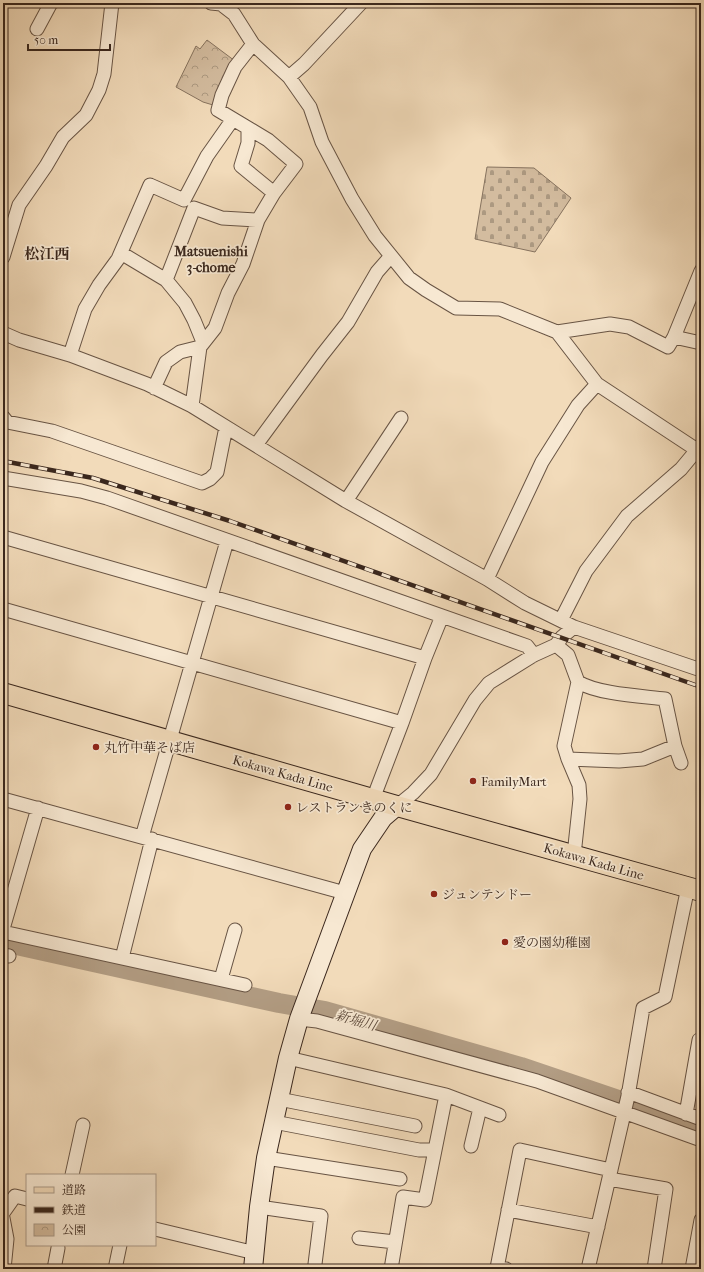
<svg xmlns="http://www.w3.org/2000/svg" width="704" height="1272" font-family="'IM FELL French Canon','Noto Serif JP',serif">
  <defs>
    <pattern id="cemetery-stones" width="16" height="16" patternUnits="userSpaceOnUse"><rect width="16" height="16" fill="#d3bc9f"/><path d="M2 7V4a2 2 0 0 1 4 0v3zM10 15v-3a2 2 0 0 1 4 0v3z" fill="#ac9981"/></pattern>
    <pattern id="park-crowns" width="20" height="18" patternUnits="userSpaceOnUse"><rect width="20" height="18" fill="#d3bc9f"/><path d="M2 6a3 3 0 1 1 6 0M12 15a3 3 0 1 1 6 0" fill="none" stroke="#ac9981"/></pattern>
  </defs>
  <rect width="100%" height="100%" fill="#f2dbba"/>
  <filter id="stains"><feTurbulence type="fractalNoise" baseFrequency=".005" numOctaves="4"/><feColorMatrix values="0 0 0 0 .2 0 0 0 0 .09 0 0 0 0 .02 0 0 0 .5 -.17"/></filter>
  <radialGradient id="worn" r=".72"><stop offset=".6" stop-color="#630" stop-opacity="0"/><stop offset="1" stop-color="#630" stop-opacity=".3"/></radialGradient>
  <path fill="url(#cemetery-stones)" stroke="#86725e" d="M487 167 534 168 571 198 535 252 475 239Z"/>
  <path fill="url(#park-crowns)" stroke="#86725e" d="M207 40 235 61 213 105 203 102 176 87 196 46 200 49Z"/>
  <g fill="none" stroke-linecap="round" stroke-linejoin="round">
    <path stroke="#b39e85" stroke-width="20" d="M3 942 279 1003 325 1011 521 1067 701 1128"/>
    <g stroke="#685444" stroke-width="15">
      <path id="street" d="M211 3 221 4 234 14 253 44 289 77 310 107 322 142 352 199 375 236 409 278 426 290 456 308 500 309 557 332 597 384 697 450
        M37 29 51 3
        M289 77 304 64 361 3
        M248 128V143L241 166 274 193
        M121 253 166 280 185 303 194 320 203 342
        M3 257 19 205 46 166 63 137 86 115 99 90 104 74 112 3
        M166 280 194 208 222 218 258 220
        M557 332 610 324 629 327 668 347 674 337 701 343
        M3 333 19 340 70 355 147 384 192 406 346 501 487 579 525 603 574 627 701 670
        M674 337 701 271
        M70 355 85 309 99 285 118 259 150 185 184 200 207 156 233 119
        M154 388 166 362 180 352 200 347
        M192 406 200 347 215 328 228 293 243 264 258 220 274 193 296 164 268 140 218 110 222 95 235 67 253 44
        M3 417 7 422 52 431 202 483 210 479 217 472 226 427
        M256 445 322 355 348 322 377 272 391 256
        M3 478 81 491 107 498 527 646 534 655
        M346 501 401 418
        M3 537 425 658 442 616
        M487 579 542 462 578 405 597 384
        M3 609 402 723
        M561 620 586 571 627 516 681 469 701 445
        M574 627 562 637 556 645 568 655 578 682 564 746 568 759 619 761 643 759 675 746
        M578 682C598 694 640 696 665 699L675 746 681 763
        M568 759 579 785 580 799 574 855
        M3 799 345 893
        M373 799 402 723 425 658
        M397 806 413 793 431 774 475 700 489 683 534 655 556 645
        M142 837 227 541
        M3 929 38 808
        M3 932 245 985
        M3 955 9 956
        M122 958 152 839
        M221 979 235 930
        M299 1019 317 1021 537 1081 701 1140
        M288 1058 446 1095 425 1200 403 1197 391 1269
        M628 1092 701 1119
        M446 1095 499 1115
        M279 1099 415 1126
        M686 1114 699 1040H701
        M274 1122 419 1150H435
        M471 1146 480 1108
        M266 1158 400 1179
        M72 1175 83 1125
        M609 1179 666 1189 654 1269
        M259 1207 321 1216 315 1264
        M508 1210 598 1227
        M3 1213 15 1196 27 1199
        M3 1218 7 1239 4 1269
        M155 1229 255 1253
        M359 1238 395 1242
        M54 1269 58 1248
        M115 1269 120 1245
        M506 1269 497 1268 520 1150 611 1170
        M588 1269 628 1096 643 1008 665 997 688 887
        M692 1269 701 1220"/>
    </g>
    <g stroke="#3a271d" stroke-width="20">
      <path id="secondary" d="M253 1269 259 1207 266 1158 288 1058 299 1019 362 849 383 818 397 806"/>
    </g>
    <g stroke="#3a271d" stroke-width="22">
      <path id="primary" d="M3 693 397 806 701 891"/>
    </g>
    <use href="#street" stroke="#f7e8d2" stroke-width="13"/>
    <use href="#secondary" stroke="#f7e8d2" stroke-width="18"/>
    <use href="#primary" stroke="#f2dbba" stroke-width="20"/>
    <g stroke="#3a271d" stroke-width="4.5">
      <path id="rail" d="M3 461 93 478 230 521 701 687"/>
    </g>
    <use href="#rail" stroke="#f7e8d2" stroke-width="3" stroke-dasharray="9" stroke-linecap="butt"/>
  </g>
  <g fill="#8f2418" stroke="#f7e8d2" stroke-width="1.5">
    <circle cx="96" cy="747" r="4"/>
    <circle cx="473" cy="781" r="4"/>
    <circle cx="288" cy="807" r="4"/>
    <circle cx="434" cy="894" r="4"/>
    <circle cx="505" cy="942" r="4"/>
  </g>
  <g text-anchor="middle" stroke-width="3.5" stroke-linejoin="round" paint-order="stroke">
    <g font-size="13" fill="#3a271d" stroke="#f7e8d2" text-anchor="start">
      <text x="104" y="752">丸竹中華そば店</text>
      <text x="481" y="786">FamilyMart</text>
      <text x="296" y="812">レストランきのくに</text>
      <text x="442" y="899">ジュンテンドー</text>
      <text x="513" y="947">愛の園幼稚園</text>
    </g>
    <g font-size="13" fill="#3a271d" stroke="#f7e8d2">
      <text transform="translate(283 773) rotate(16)" y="5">Kokawa Kada Line</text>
      <text transform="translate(594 861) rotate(16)" y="5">Kokawa Kada Line</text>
    </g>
    <g font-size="14" font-weight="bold" fill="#3a271d" stroke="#f7e8d2">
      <text x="211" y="256">Matsuenishi<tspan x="211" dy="16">3-chome</tspan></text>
    </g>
    <g font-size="14" font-style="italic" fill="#5e4b3c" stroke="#f7e8d2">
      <text transform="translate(356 1020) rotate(16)" y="5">新堀川</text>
    </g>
    <g font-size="15" font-weight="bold" fill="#3a271d" stroke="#f7e8d2">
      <text x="47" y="259">松江西</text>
    </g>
  </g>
  <rect width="704" height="1272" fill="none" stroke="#f2dbba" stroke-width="16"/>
  <rect x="4" y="4" width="696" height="1264" fill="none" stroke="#3a271d" stroke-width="2"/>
  <rect x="8" y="8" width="688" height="1256" fill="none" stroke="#3a271d"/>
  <rect x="26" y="1174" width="130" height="72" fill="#f7e8d2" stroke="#ab9b8a"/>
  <rect x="34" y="1187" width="20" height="6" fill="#f2dbba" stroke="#ab9b8a"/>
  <text x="62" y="1194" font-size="12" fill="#3a271d">道路</text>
  <rect x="34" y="1207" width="20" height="6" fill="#3a271d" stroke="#ab9b8a"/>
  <text x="62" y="1214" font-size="12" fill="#3a271d">鉄道</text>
  <rect x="34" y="1224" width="20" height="12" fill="url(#park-crowns)" stroke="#ab9b8a"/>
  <text x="62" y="1234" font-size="12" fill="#3a271d">公園</text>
  <path d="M28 44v6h82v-6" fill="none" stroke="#3a271d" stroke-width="2"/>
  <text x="34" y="44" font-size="12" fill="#3a271d" stroke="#f7e8d2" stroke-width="3" paint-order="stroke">50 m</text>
  <rect width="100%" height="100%" filter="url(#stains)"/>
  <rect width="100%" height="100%" fill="url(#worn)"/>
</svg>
